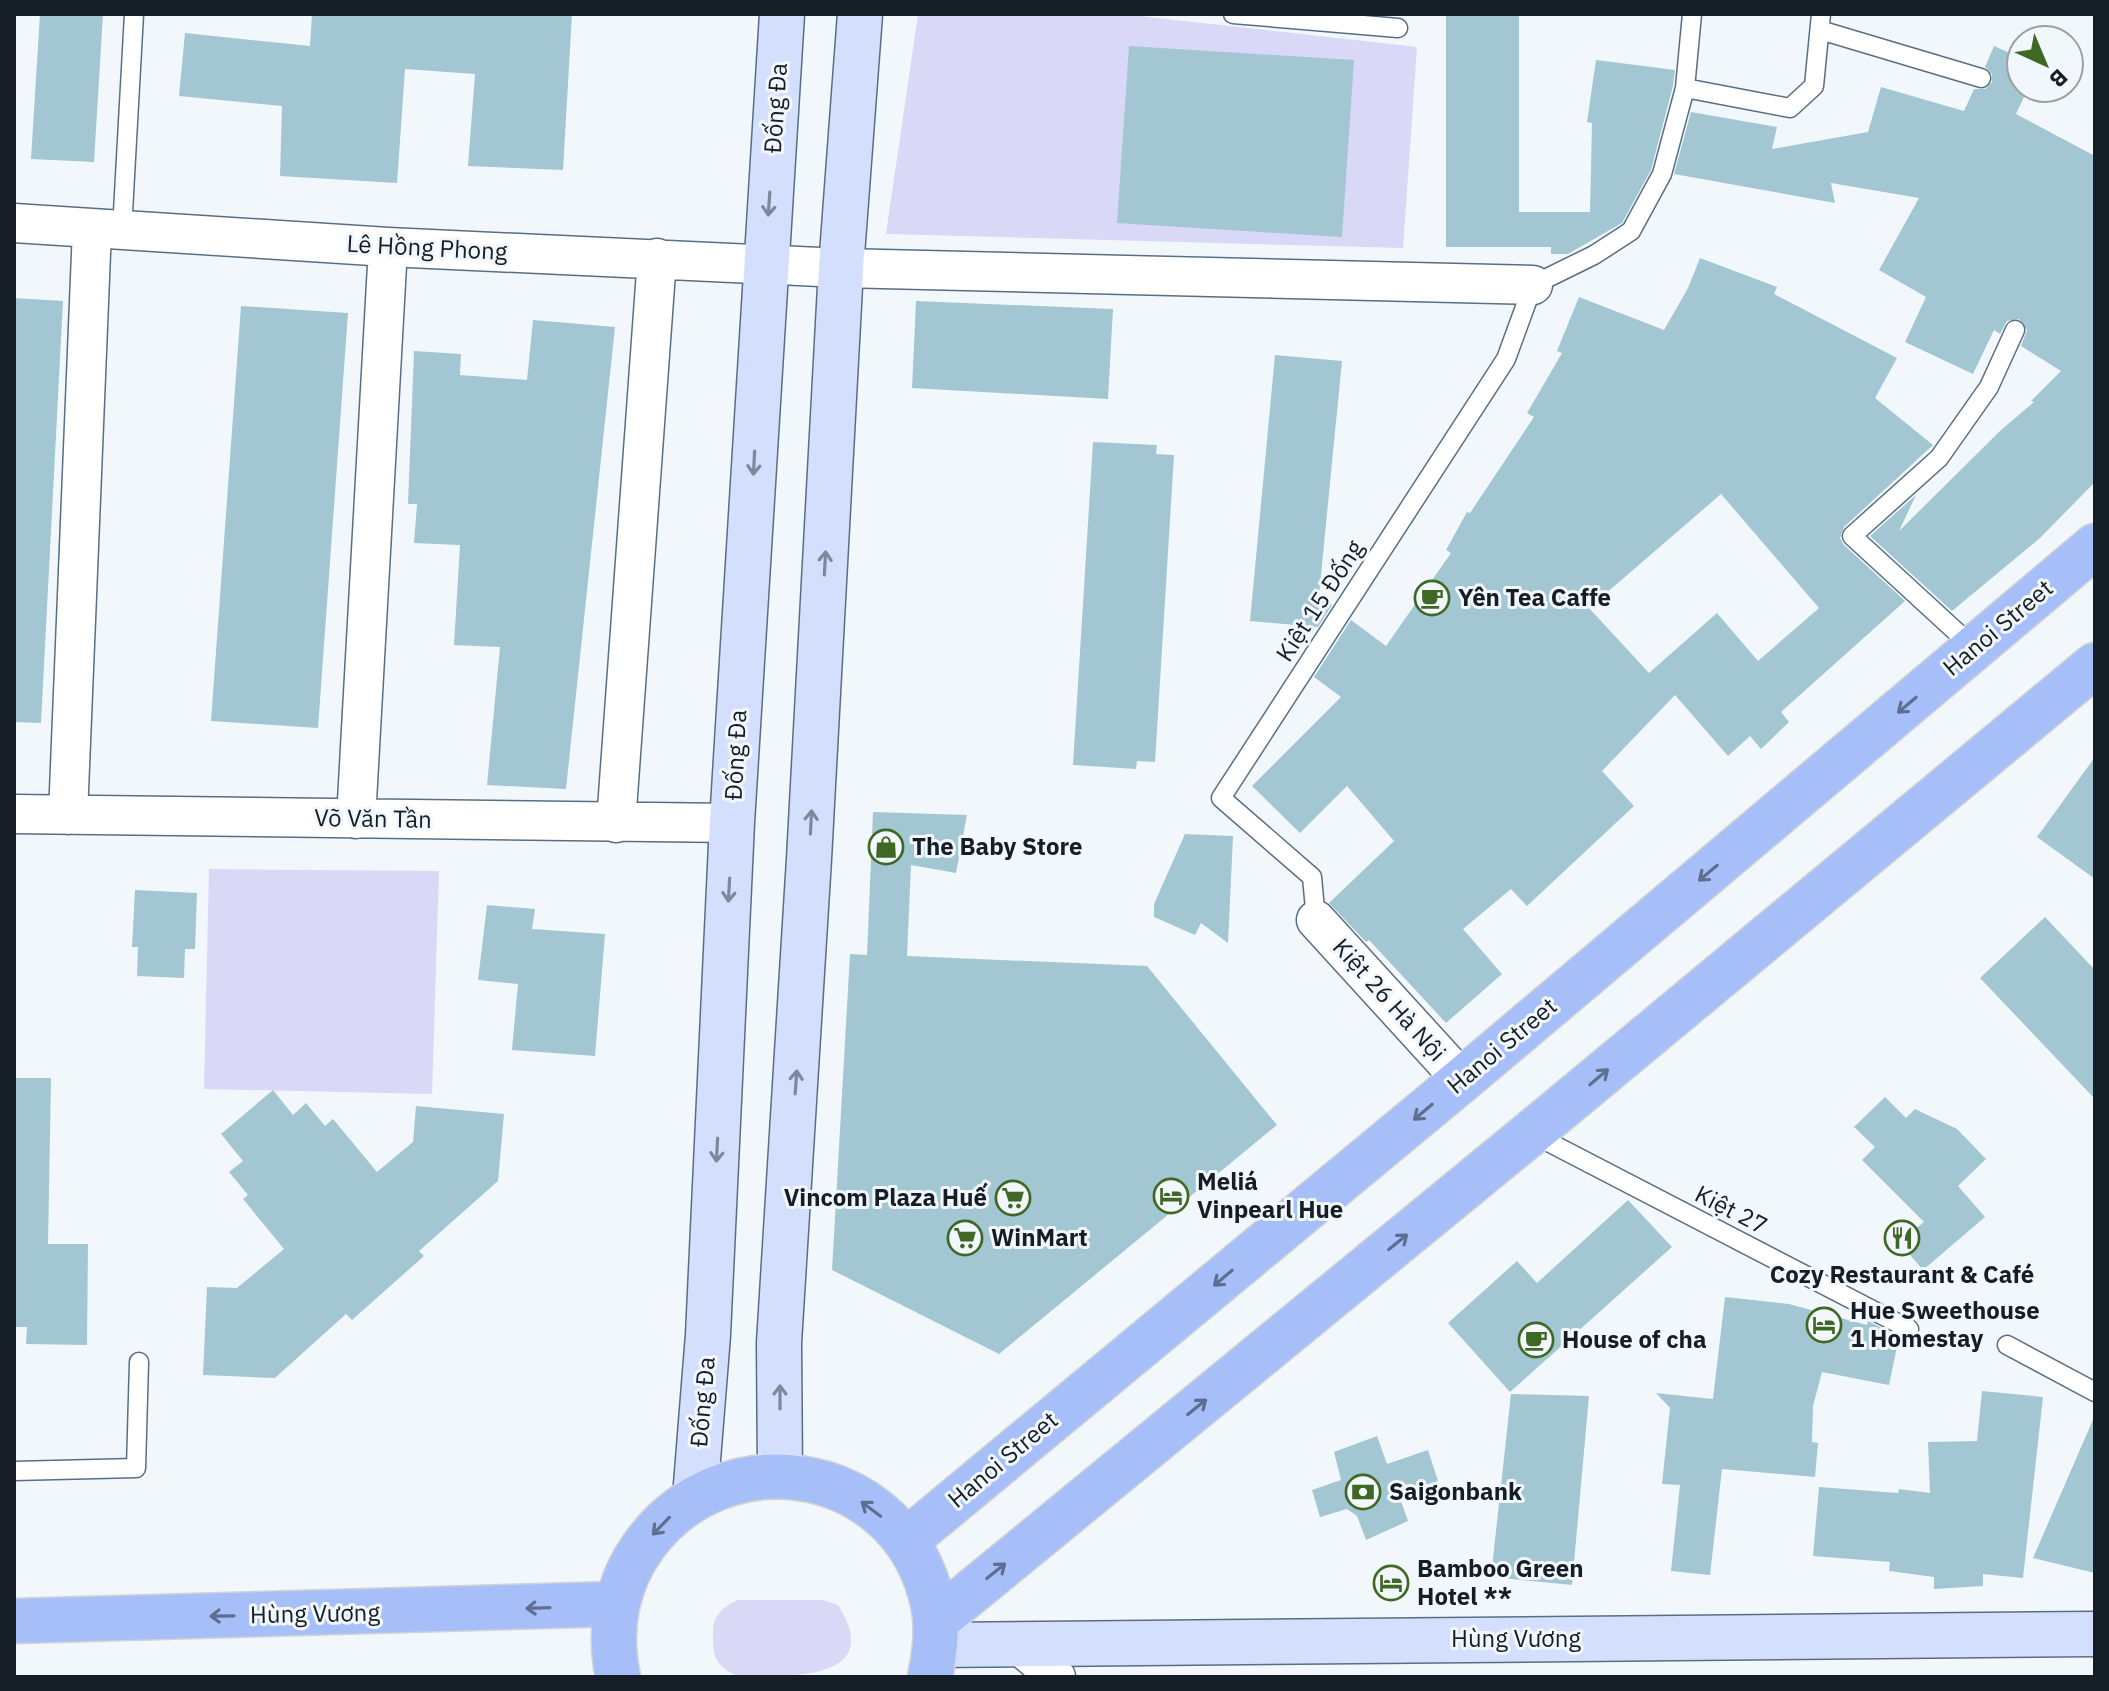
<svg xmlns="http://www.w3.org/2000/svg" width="2109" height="1691" font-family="'IBM Plex Sans',sans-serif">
  <rect width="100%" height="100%" fill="#f2f7fc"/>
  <path fill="#d9d8f6" d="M918 14H1121L1417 47 1403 248 886 234Z
    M209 869 439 871 432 1094 204 1089Z
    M738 1600H823L838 1605C876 1664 825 1675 776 1676 765 1676 750 1678 739 1676 732 1675 722 1667 718 1662 713 1655 713 1641 713 1632 713 1615 724 1606 738 1600Z"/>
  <path fill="#a3c6d3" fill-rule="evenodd" d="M40 14H103L94 162 31 159Z
    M312 14H572L563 170 468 166 475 74 405 69 397 183 280 176 282 106 179 96 185 33 310 46Z
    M1446 14H1519V212H1590L1592 123 1587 122 1596 60 1675 70 1673 86 1651 170 1622 223 1568 254H1551V247H1446Z
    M1129 46 1354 60 1342 237 1117 223Z
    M1994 46 2021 58V88H2028L2016 114 2095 156V482L2040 538 1952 611 1870 536 1916 495 1899 531 2001 430 2034 402 2031 401 2061 371 2021 346 2027 330 2019 319 2007 321 2000 334 1994 330 1973 374 1905 342 1926 297 1879 270 1919 198 1831 183 1835 203 1674 174 1691 112 1777 127 1772 149 1868 132 1881 87 1964 111 1974 89H1985L1992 82V74L1985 67Z
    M1700 258 1777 287 1774 294 1897 358 1875 398 1933 445 1844 527 1840 538 1844 545 1905 601 1781 712 1789 722 1761 749 1750 736 1728 756 1675 695 1602 771 1634 806 1527 906 1511 889 1463 929 1502 974 1446 1023 1369 940 1366 942 1329 903 1394 841 1347 786 1300 833 1252 786 1341 697 1314 677 1351 620 1386 646 1451 553 1446 550 1467 512 1470 513 1534 417 1527 413 1562 353 1557 351 1579 297 1664 330 1688 288ZM1721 494 1819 608 1758 661 1717 613 1649 673 1589 608Z
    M14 298 63 301 41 723 14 722Z
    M916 301 1113 309 1108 399 912 388Z
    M241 306 348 313 318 728 211 721Z
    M533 320 615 327 566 789 487 785 500 647 454 645 460 545 414 543 417 504H408L414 351 461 354 460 375 527 380Z
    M1275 355 1342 361 1319 595 1332 605 1318 627 1250 621Z
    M1093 442 1157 445 1156 454 1174 455 1155 762 1137 761 1136 769 1073 765Z
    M2095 757V879L2037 837Z
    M873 812 967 815 956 873 911 865 907 956 1147 966 1277 1125 999 1354 832 1270 850 954 867 955Z
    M1185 834 1233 836 1228 943 1201 923 1195 935 1154 917V904Z
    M135 890 197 893 195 949H185L184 978 137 976 138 947H132Z
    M487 905 535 909 532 929 605 934 595 1056 512 1050 518 984 478 980Z
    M2045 917 2095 970V1099L1980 978Z
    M14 1078H51L48 1244H88L87 1345 26 1344 27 1327H14Z
    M273 1090 293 1115 306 1103 325 1126 333 1119 377 1172 413 1142 416 1106 504 1114 498 1181 419 1251 424 1256 352 1320 346 1314 275 1378 203 1375 207 1287 237 1288 284 1249 243 1199 248 1195 229 1172 243 1161 221 1134Z
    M1885 1097 1906 1118 1915 1109 1957 1129 1986 1159 1958 1186 1985 1217 1923 1270 1899 1242 1924 1222 1862 1160 1875 1147 1854 1127Z
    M1628 1200 1672 1247 1510 1392 1448 1323 1517 1261 1537 1283Z
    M1725 1297 1789 1304 1867 1325 1868 1321 1899 1337 1889 1385 1822 1372 1813 1406 1812 1442 1818 1443 1815 1477 1722 1469 1710 1575 1671 1571 1680 1485 1662 1484 1670 1408 1656 1393 1713 1399Z
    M1982 1391 2043 1397 2023 1578 1983 1574V1586L1934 1589V1577L1889 1571 1890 1562 1813 1556 1819 1487 1898 1493 1899 1489 1930 1493 1928 1442 1977 1441Z
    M1511 1394 1589 1396 1572 1585 1491 1577Z
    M2095 1415V1573L2033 1558Z
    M1377 1436 1387 1464 1428 1450 1438 1481 1398 1493 1408 1521 1366 1540 1357 1516 1347 1509 1320 1517 1312 1490 1341 1480 1334 1452Z"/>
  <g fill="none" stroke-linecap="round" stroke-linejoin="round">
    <g stroke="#586f83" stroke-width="21">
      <path id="lane" d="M1233 14 1398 28
        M1820 30 1981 78
        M1685 88 1790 108 1814 86 1821 14
        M122 230 134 14
        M1974 648 1852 536 1939 458 1989 387 2015 330
        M1316 920 1312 877 1221 798 1506 359 1533 285 1594 255 1631 231 1662 174 1685 88 1692 14
        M1531 1133 1909 1329
        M2007 1345 2095 1392
        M14 1471 136 1468 139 1362"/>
    </g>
    <g stroke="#586f83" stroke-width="41">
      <path id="street" d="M14 223 388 247 841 268 1533 285
        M14 814 732 823
        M68 815 92 229
        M356 819 388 247
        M616 823 657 258
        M1316 920 1462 1080
        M1017 1643 1056 1677"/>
    </g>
    <g stroke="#586f83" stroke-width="47">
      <path id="secondary" d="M780 1475 779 1343 809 859 841 268 860 14
        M695 1497 708 1335 732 823 782 14
        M936 1645 2095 1634"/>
    </g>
    <g stroke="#d0d2d4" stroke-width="47">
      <path id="primary" d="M906 1541 1462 1080 2095 546
        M14 1621 616 1604
        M936 1621 1531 1133 2095 665
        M618 1677C608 1630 616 1583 645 1544 725 1436 893 1462 930 1592 939 1621 936 1648 930 1677"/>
    </g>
    <use href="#lane" stroke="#fff" stroke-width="18"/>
    <use href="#street" stroke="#fff" stroke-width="38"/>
    <use href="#secondary" stroke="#d3dffc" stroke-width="44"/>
    <use href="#primary" stroke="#a7bff9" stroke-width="44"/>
  </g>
  <defs><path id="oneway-shaft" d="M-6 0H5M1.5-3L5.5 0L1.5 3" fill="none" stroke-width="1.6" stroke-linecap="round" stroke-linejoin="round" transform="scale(2)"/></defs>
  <g stroke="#7e889c">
    <use href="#oneway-shaft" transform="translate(769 204) rotate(94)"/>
    <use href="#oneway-shaft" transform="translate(754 463) rotate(93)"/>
    <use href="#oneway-shaft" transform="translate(825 563) rotate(-87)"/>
    <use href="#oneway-shaft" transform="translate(811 822) rotate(-87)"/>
    <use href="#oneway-shaft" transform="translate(729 890) rotate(93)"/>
    <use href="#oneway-shaft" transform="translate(796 1082) rotate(-86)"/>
    <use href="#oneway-shaft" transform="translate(717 1150) rotate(93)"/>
    <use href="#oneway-shaft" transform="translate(780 1397) rotate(-90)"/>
  </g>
  <g stroke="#5e6e90">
    <use href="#oneway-shaft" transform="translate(1907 705) rotate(140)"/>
    <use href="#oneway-shaft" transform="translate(1708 873) rotate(140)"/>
    <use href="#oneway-shaft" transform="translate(1599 1077) rotate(-40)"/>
    <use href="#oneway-shaft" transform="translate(1423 1112) rotate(140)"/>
    <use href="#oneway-shaft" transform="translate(1398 1242) rotate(-39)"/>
    <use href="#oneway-shaft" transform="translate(1223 1278) rotate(140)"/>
    <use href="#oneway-shaft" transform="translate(1197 1407) rotate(-39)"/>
    <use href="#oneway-shaft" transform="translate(871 1509) rotate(-143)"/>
    <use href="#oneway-shaft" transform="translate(661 1526) rotate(134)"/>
    <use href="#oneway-shaft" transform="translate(996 1571) rotate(-39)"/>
    <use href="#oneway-shaft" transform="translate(538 1608) rotate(178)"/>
    <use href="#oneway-shaft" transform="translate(222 1616) rotate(179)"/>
  </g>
  <defs>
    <g id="cafe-ring" transform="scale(1.8)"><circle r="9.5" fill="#f2f7fc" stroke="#3f6825" stroke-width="1.5"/><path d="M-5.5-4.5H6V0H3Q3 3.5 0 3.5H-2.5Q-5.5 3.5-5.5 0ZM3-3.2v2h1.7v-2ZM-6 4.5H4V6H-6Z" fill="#3f6825"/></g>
    <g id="shop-ring" transform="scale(1.8)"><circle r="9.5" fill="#f2f7fc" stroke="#3f6825" stroke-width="1.5"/><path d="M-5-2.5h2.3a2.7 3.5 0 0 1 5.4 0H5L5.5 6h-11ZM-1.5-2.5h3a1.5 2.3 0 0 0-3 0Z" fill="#3f6825"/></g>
    <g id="hotel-ring" transform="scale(1.8)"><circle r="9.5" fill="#f2f7fc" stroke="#3f6825" stroke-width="1.5"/><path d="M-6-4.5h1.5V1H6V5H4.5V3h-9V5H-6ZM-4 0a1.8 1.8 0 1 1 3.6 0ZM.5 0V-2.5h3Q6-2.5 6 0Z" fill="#3f6825"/></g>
    <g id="supermarket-ring" transform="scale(1.8)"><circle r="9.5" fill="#f2f7fc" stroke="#3f6825" stroke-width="1.5"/><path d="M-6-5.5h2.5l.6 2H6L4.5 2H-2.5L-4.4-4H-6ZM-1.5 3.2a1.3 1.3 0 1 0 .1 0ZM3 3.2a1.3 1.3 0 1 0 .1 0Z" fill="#3f6825"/></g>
    <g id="restaurant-ring" transform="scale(1.8)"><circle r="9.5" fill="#f2f7fc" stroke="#3f6825" stroke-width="1.5"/><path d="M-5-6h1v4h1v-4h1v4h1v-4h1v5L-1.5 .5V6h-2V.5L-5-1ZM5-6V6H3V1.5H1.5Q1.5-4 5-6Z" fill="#3f6825"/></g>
    <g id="bank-ring" transform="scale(1.8)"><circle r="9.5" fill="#f2f7fc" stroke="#3f6825" stroke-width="1.5"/><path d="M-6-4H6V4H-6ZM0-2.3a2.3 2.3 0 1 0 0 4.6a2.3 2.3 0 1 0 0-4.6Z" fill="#3f6825"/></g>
  </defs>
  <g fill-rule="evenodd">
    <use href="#cafe-ring" x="1432" y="598"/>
    <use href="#shop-ring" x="886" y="847"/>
    <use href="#hotel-ring" x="1171" y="1196"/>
    <use href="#supermarket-ring" x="1013" y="1198"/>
    <use href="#supermarket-ring" x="965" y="1238"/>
    <use href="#restaurant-ring" x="1902" y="1238"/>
    <use href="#hotel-ring" x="1824" y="1325"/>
    <use href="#cafe-ring" x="1536" y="1340"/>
    <use href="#bank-ring" x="1363" y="1492"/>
    <use href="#hotel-ring" x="1391" y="1583"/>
  </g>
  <g text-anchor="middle" stroke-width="6" stroke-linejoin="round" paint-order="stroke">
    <g font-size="24" fill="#151e26" stroke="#f2f7fc">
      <text transform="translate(776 108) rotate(-86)" y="8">Đống Đa</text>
      <text transform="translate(427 248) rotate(3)" y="8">Lê Hồng Phong</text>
      <text transform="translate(1320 601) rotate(-57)" y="8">Kiệt 15 Đống</text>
      <text transform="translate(1998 628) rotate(-40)" y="8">Hanoi Street</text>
      <text transform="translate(736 755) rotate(-87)" y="8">Đống Đa</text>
      <text transform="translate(373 819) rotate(1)" y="8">Võ Văn Tần</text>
      <text transform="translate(1389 1000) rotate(48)" y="8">Kiệt 26 Hà Nội</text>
      <text transform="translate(1502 1046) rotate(-40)" y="8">Hanoi Street</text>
      <text transform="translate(1731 1210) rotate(27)" y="8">Kiệt 27</text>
      <text transform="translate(703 1402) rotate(-85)" y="8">Đống Đa</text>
      <text transform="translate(1003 1460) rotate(-40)" y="8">Hanoi Street</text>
      <text transform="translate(315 1614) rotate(-1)" y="8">Hùng Vương</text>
      <text x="1516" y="1647">Hùng Vương</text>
    </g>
    <g font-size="24" font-weight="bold" fill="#151e26" stroke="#f2f7fc" text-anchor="start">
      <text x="1458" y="606">Yên Tea Caffe</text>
      <text x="912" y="855">The Baby Store</text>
      <text x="1197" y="1190">Meliá<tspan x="1197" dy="28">Vinpearl Hue</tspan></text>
      <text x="987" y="1206" text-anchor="end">Vincom Plaza Huế</text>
      <text x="991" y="1246">WinMart</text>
      <text x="1902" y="1283" text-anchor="middle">Cozy Restaurant &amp; Café</text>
      <text x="1850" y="1319">Hue Sweethouse<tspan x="1850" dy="28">1 Homestay</tspan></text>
      <text x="1562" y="1348">House of cha</text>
      <text x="1389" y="1500">Saigonbank</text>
      <text x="1417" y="1577">Bamboo Green<tspan x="1417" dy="28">Hotel **</tspan></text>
    </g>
  </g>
  <rect width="2109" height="1691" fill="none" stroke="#151e26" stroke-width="32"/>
  <g transform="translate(2045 64) rotate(136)"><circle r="38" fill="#f2f7fc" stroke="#9aa0a6" stroke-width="2"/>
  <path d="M0-6L14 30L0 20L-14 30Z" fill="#3f6825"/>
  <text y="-12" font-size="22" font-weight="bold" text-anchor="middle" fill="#151e26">B</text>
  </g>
</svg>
